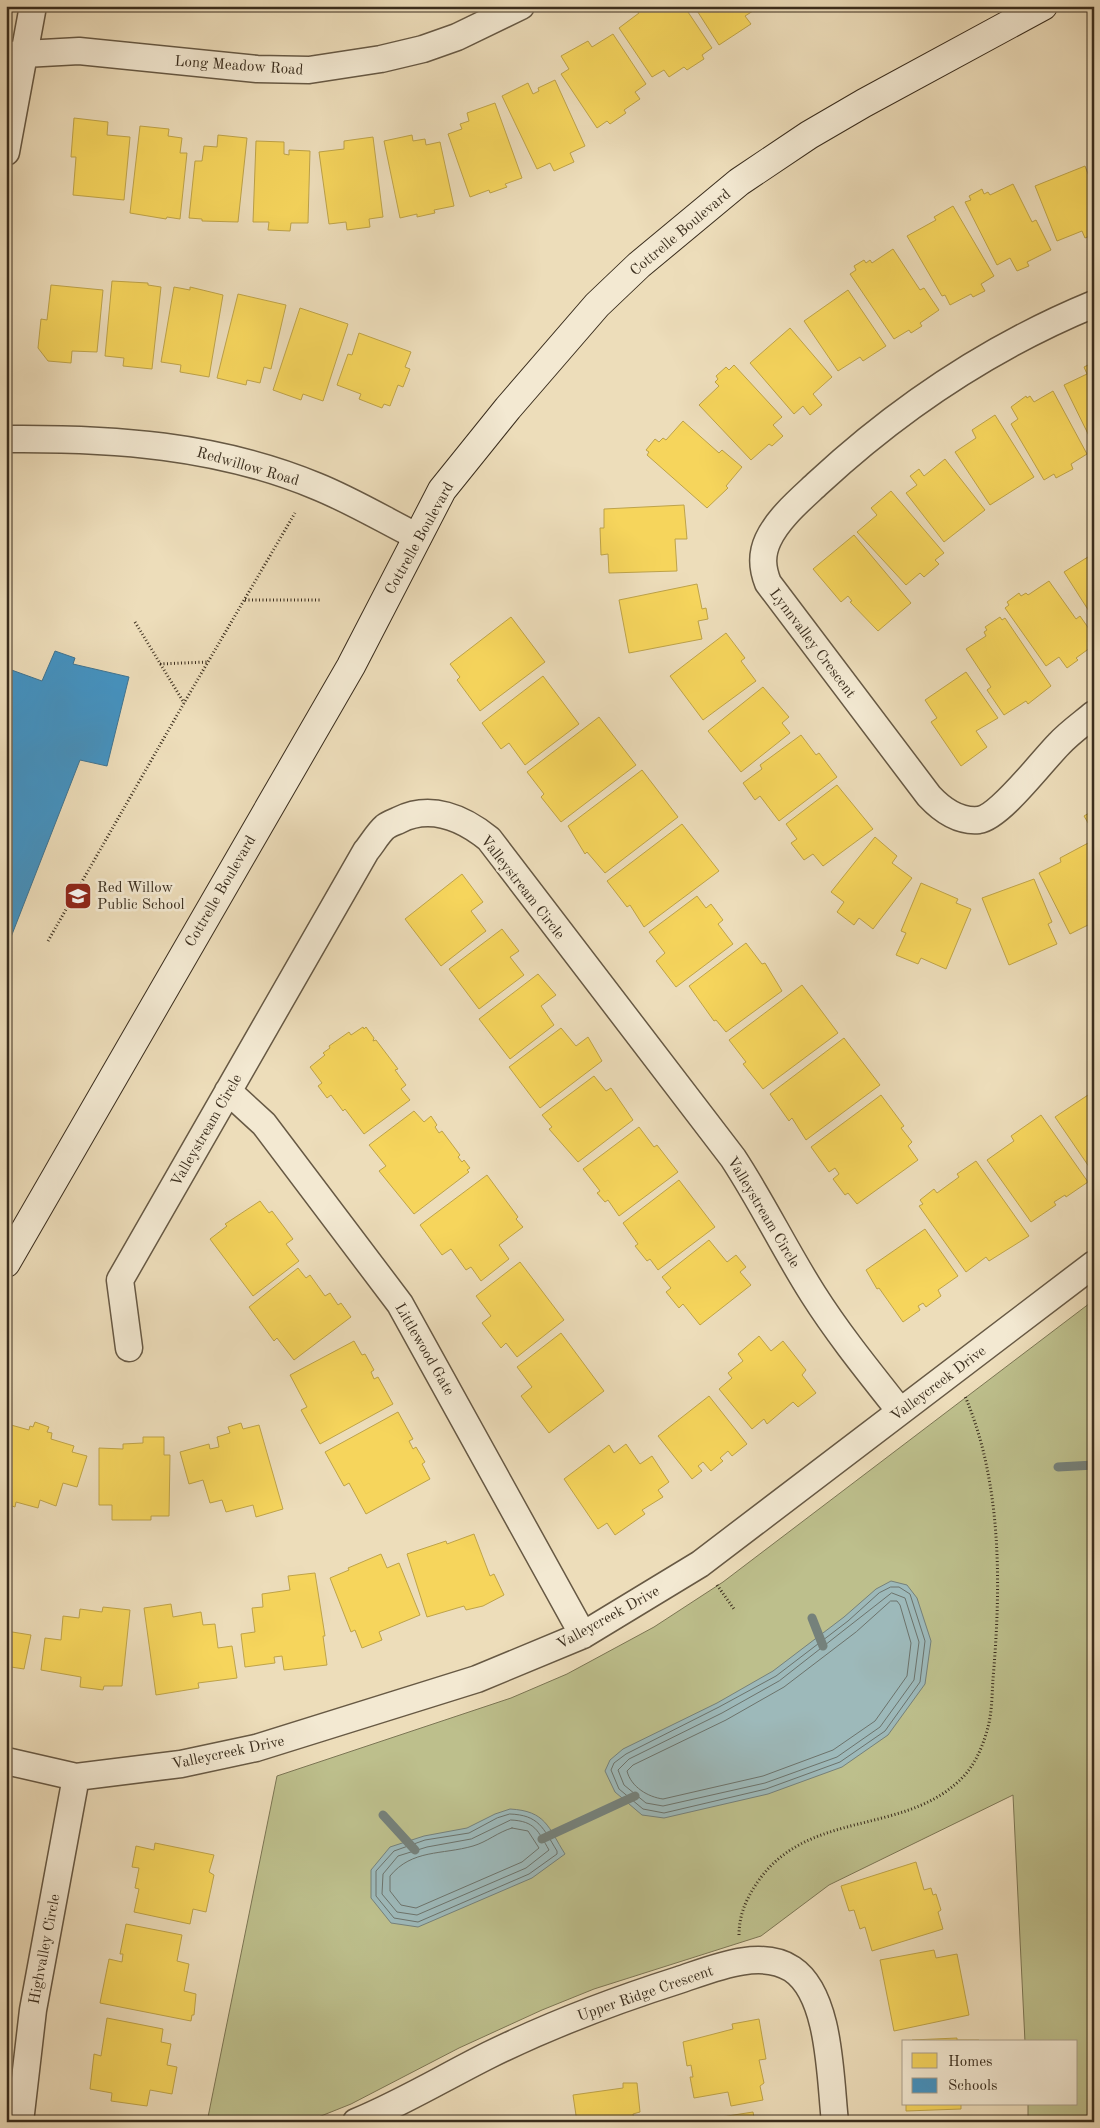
<svg xmlns="http://www.w3.org/2000/svg" width="1100" height="2128" font-family="'Old Standard TT',serif">
  <rect width="100%" height="100%" fill="#edddba"/>
  <filter id="stains"><feTurbulence type="fractalNoise" baseFrequency=".004" numOctaves="4"/><feColorMatrix values="0 0 0 0 .2 0 0 0 0 .09 0 0 0 0 .02 0 0 0 .5 -.17"/></filter>
  <radialGradient id="worn" r=".72"><stop offset=".6" stop-color="#630" stop-opacity="0"/><stop offset="1" stop-color="#630" stop-opacity=".3"/></radialGradient>
  <path fill="#bdbf8c" stroke="#7c7654" d="M1094 1300V2122H1028V2104H1076V2042H1025L1013 1795 829 1885 761 1936 594 1989 542 2010 459 2048 351 2104 306 2122H207L277 1776 511 1698 567 1674 654 1627 723 1582Z"/>
  <path fill="#9db9ba" stroke="#75817b" d="M891 1581 907 1585 917 1598 931 1641 925 1684 888 1735 842 1767 768 1794 664 1818 642 1815 615 1792 605 1771 610 1760 623 1749 717 1703 773 1671 844 1617 876 1589Z
    M510 1809C546 1811 548 1827 565 1854L532 1878 418 1927 391 1923 371 1898V1870L390 1847 424 1836 467 1828 495 1814Z"/>
  <path fill="#f6d55c" stroke="#bea349" d="M635 6H684L712 48 702 55 704 59 687 70 684 67 669 77 664 70 652 77 619 28 639 13Z
    M694 6H761L745 16 751 24 719 45Z
    M613 34 646 84 635 92 640 99 624 110 626 113 610 124 607 121 597 128 561 74 569 69 561 56 588 41 592 47Z
    M555 80 585 146 570 153 574 162 554 171 550 163 537 169 502 96 528 83 533 94 539 91 538 88Z
    M495 103 522 178 505 184 507 187 490 193 489 190 470 197 448 134 462 129 460 124 469 121 467 113Z
    M74 118 108 122 107 135 130 137 124 200 73 195 76 157H71Z
    M140 126 169 129 168 136 182 138 180 153H187L180 219 167 217 166 219 130 213Z
    M218 135 247 138 238 222 202 221V219L189 218 195 161H202L204 146 217 147Z
    M412 135 413 141 425 139 426 145 440 142 454 206 434 210 435 213 417 217V214L400 218 384 141Z
    M373 137 383 217 369 219 370 227 347 230 346 222 329 224 319 152 344 149V141Z
    M256 141 284 142V154L289 155V150L310 151 308 223H291L290 231 268 230 269 222H253Z
    M1085 166 1094 189V237L1092 235 1085 238 1082 231 1057 241 1035 186Z
    M1013 184 1032 222 1036 220 1051 250 1027 262 1029 266 1017 271 1010 258 997 265 965 202 971 200 969 196 982 189 984 194 988 192 990 195Z
    M953 206 994 276 981 284 985 291 973 297 971 294 950 305 945 295 942 296 907 236 936 220 934 217Z
    M893 249 920 290 924 288 939 310 920 323 922 326 911 333 909 330 894 339 850 274 856 270 854 266 864 260 866 263 870 260 872 263Z
    M112 281 148 283V285L161 287 152 369 123 366 124 358 105 356Z
    M51 285 103 290 97 352 72 351 71 363 48 361 38 348 41 319 47 320Z
    M174 287 190 290V287L223 295 209 377 180 372 181 365 161 362Z
    M848 290 886 346 863 361 860 357 838 371 804 321Z
    M238 294 286 305 271 369 264 367 260 383 247 380 246 385 217 378Z
    M300 308 348 324 323 401 303 394 301 400 273 390Z
    M790 328 832 377 813 394 822 405 810 415 803 406 794 414 750 363Z
    M359 333 411 352 405 367 410 369 403 387 398 385 390 406 384 404 382 408 359 399 361 394 337 385 348 354 352 355Z
    M1094 362V446L1064 385 1087 374 1084 367Z
    M734 365 782 417 773 425 783 436 772 446 769 444 751 460 699 405 719 386 715 382 718 379 716 376 726 367 729 370Z
    M1053 391 1087 454 1071 464 1073 469 1056 478 1054 474 1044 480 1011 424 1018 419 1011 407 1026 396 1027 398 1030 396 1034 402Z
    M995 415 1034 477 990 505 955 452 976 438 972 430Z
    M683 421 719 453 722 450 742 467 726 486 728 488 707 508 647 455 649 452 646 450 655 439 659 442 663 438 666 440Z
    M945 459 985 510 944 542 906 493 917 485 910 476 919 469 924 476Z
    M891 491 944 553 935 560 939 564 924 577 920 573 906 585 857 532 877 515 871 508Z
    M684 505 687 539H675L677 571 609 573 608 554 601 555 600 528H604V509Z
    M854 535 911 603 878 631 850 602 852 601 848 596 841 602 813 569Z
    M1094 549V619L1064 572 1091 555 1090 552Z
    M1049 581 1076 619 1080 616 1094 636V645L1076 658 1078 660 1067 668 1059 657 1046 666 1005 608 1009 605 1007 602 1019 593 1021 596 1026 593 1028 595Z
    M697 584 702 609 706 608 708 619 698 621 702 639 629 653 619 600Z
    M511 617 545 662 480 711 457 680 460 677 450 664Z
    M1000 617 1002 620 1005 618 1051 686 1028 704 1026 701 1004 715 987 690 991 687 966 649 986 636 984 632 987 630 985 627Z
    M726 633 745 658 741 661 756 681 703 720 670 676Z
    M966 672 998 718 976 731 987 747 961 766 931 722 937 718 925 700Z
    M543 676 579 724 525 765 509 743 501 749 482 723Z
    M763 687 789 717 782 723 790 733 741 772 708 731Z
    M599 717 636 765 561 822 541 797 544 794 527 772Z
    M801 735 816 755 819 753 837 777 779 821 760 796 755 800 743 783 762 769 760 765Z
    M642 770 678 817 605 873 587 852 585 854 568 826Z
    M837 785 873 829 823 866 813 854 804 860 791 843 797 839 786 824Z
    M1094 810V833L1084 816Z
    M682 824 719 871 644 927 630 905 627 907 607 881Z
    M875 837 897 856 892 863 912 878 873 929 859 918 854 925 837 912 844 902 831 892Z
    M1090 842 1094 850V927L1092 923 1070 934 1039 873 1061 862 1060 858Z
    M462 874 483 902 471 911 486 931 441 966 405 919Z
    M1034 879 1052 922 1048 924 1057 944 1009 965 982 898Z
    M921 883 958 899 956 903 971 909 946 969 921 958 918 964 896 955 906 933 901 931Z
    M697 896 706 908 711 904 723 920 718 924 733 944 676 987 656 961 665 953 649 932Z
    M502 929 519 951 510 957 524 975 479 1009 449 969Z
    M746 943 762 964 765 963 782 991 726 1032 716 1020 714 1021 689 986Z
    M538 974 556 995 541 1006 554 1025 510 1059 479 1019Z
    M802 985 838 1033 763 1089 743 1064 746 1062 729 1040Z
    M363 1027 364 1029 366 1027 374 1038 373 1041 376 1040 398 1069 395 1070 406 1085 401 1089 410 1100 364 1134 345 1109 343 1111 331 1095 327 1098 318 1086 322 1083 310 1067 325 1055 323 1053 330 1048 329 1046 349 1032 351 1035Z
    M561 1028 576 1046 588 1037 602 1061 540 1108 509 1067Z
    M844 1038 880 1085 806 1140 792 1118 789 1121 770 1094Z
    M594 1076 606 1091 611 1088 633 1120 578 1162 549 1129 552 1127 542 1115Z
    M881 1095 904 1126 901 1128 912 1142 908 1146 918 1160 857 1204 848 1193 845 1195 833 1179 839 1174 835 1168 829 1172 811 1147Z
    M1088 1095 1091 1098 1094 1096V1174L1055 1117Z
    M414 1111 424 1122 431 1116 437 1125 435 1127 439 1133 442 1131 460 1155 458 1157 462 1162 464 1160 470 1168 467 1170 469 1172 414 1214 379 1171 386 1166 369 1145Z
    M1041 1115 1088 1182 1066 1197 1065 1195 1054 1202 1056 1205 1031 1222 987 1160 1014 1141 1011 1136Z
    M639 1127 654 1147 657 1145 678 1172 619 1216 608 1200 605 1202 597 1193 600 1191 583 1169Z
    M976 1161 1029 1236 989 1261 986 1257 966 1272 919 1206 923 1204 920 1200 934 1189 937 1193 959 1177 957 1174Z
    M487 1175 518 1217 516 1219 523 1227 499 1245 509 1259 481 1281 471 1267 466 1270 451 1249 442 1255 420 1225Z
    M679 1180 715 1227 658 1270 650 1259 647 1261 635 1246 638 1244 623 1223Z
    M260 1201 269 1213 272 1211 293 1239 286 1244 299 1261 253 1296 210 1239 227 1226 225 1224Z
    M925 1229 958 1276 938 1290 941 1296 926 1307 923 1303 918 1306 920 1310 903 1322 879 1288 877 1289 866 1270Z
    M709 1240 727 1262 736 1255 746 1267 740 1272 751 1285 700 1325 683 1304 679 1308 666 1292 671 1288 662 1277Z
    M520 1262 564 1320 517 1357 506 1343 501 1348 482 1323 491 1316 476 1296Z
    M298 1268 306 1278 310 1275 325 1296 330 1293 338 1305 341 1303 351 1317 294 1360 277 1338 274 1341 249 1307Z
    M561 1333 604 1391 549 1433 521 1396 532 1387 517 1367Z
    M759 1336 771 1351 783 1341 806 1370 802 1375 816 1393 798 1407 793 1402 767 1424 764 1419 752 1429 719 1389 732 1378 728 1373 743 1361 738 1354Z
    M354 1341 362 1355 365 1354 374 1370 371 1372 374 1379 378 1377 393 1404 320 1444 301 1410 307 1407 290 1375Z
    M709 1396 747 1444 732 1456 728 1451 720 1458 723 1461 711 1471 703 1462 698 1466 702 1471 692 1479 658 1436Z
    M398 1412 413 1439 409 1441 413 1449 416 1447 425 1462 422 1464 430 1479 366 1514 349 1483 344 1486 325 1452Z
    M35 1422 49 1427 47 1432 52 1433 51 1439 74 1446 72 1452 87 1456 77 1487 63 1483 56 1506 40 1500 38 1508 16 1502 15 1507 6 1504V1441L11 1425 29 1430 30 1426 33 1427Z
    M241 1423 243 1429 259 1425 283 1509 256 1517 253 1505 226 1512 222 1500 210 1503 203 1480 189 1484 180 1452 209 1444 210 1449 219 1447 217 1437 230 1433 228 1427Z
    M143 1437H164V1455H170L169 1516H151V1520H112V1505H99V1448L123 1449V1444L143 1443Z
    M626 1444 640 1464 652 1456 669 1482 658 1490 663 1497 642 1510 645 1514 615 1535 607 1523 598 1529 564 1479 609 1445 614 1453Z
    M474 1534 490 1576 494 1574 504 1595 483 1606 466 1610 464 1606 427 1617 407 1554 446 1541 447 1544Z
    M381 1554 387 1568 399 1563 420 1615 379 1632 382 1640 362 1648 355 1630 351 1632 330 1578 349 1570 348 1568Z
    M315 1573 325 1636H323L327 1665 284 1670 282 1656 274 1657 275 1663 245 1667 241 1634 255 1632 252 1608 263 1607 262 1594 290 1590 288 1576Z
    M171 1604 173 1617 201 1612 203 1625 215 1624 218 1648 232 1646 237 1678 198 1683 199 1688 156 1695 144 1608Z
    M103 1607 130 1610 122 1686H104L103 1690 80 1687 81 1677 41 1670 45 1638 61 1640 63 1616 79 1618 80 1609 102 1612Z
    M6 1631 31 1635 24 1669 11 1667 10 1672 6 1671Z
    M155 1843 214 1855 209 1872 214 1875 206 1912 193 1909 190 1924 134 1912 139 1889 135 1888 139 1868 132 1867 136 1846 154 1850Z
    M916 1862 924 1890 931 1888 933 1895 936 1894 941 1910 938 1912 943 1929 872 1951 865 1927 860 1929 854 1910 849 1911 841 1886Z
    M126 1924 182 1935 177 1961 189 1964 184 1991 196 1994 194 2015H192L191 2021 100 2003 109 1959 122 1962 123 1954H120Z
    M934 1950 936 1958 957 1954 969 2015 894 2031 880 1960Z
    M107 2018 163 2029 161 2042 171 2044 167 2065 177 2067 172 2094 150 2090 147 2106 111 2101 112 2093 90 2089 94 2054 101 2056Z
    M759 2019 766 2059 759 2060 764 2083 760 2086 763 2100 731 2106 728 2092 694 2098 690 2077H693L691 2065 687 2066 683 2042 733 2029 732 2024Z
    M957 2038V2040H979V2042H912V2040Z
    M623 2083H637L640 2112 633 2114 634 2122H577L573 2095 623 2088Z
    M906 2104H961V2109L906 2111Z
    M753 2112 755 2122H722L721 2117Z
    M549 2117V2122H517V2121Z
    M941 2118V2122H909V2119Z"/>
  <path fill="#4393c3" stroke="#407491" d="M55 651 75 658 73 664 129 677 107 766 80 760 11 937 6 936V668L42 681Z"/>
  <g fill="none" stroke-linecap="round" stroke-linejoin="round">
    <path stroke="#6c736c" stroke-width="1" d="M891 1587H899L910 1594 925 1641 920 1682 885 1731 840 1762 766 1789 664 1813 643 1809 619 1789 611 1770 614 1763 626 1754 719 1707 776 1676 848 1621 879 1593Z
      M892 1593 905 1598 919 1642 914 1680 880 1727 837 1757 765 1783 663 1806 646 1803 624 1785 618 1770 629 1759 722 1713 779 1681Z
      M891 1601H897L900 1605 911 1643 907 1676 875 1721 833 1750 763 1776 663 1799C648 1797 631 1787 627 1771L633 1765 726 1720 784 1687 856 1632Z
      M510 1814C539 1815 543 1828 557 1851V1854L529 1874 418 1922 394 1918 376 1896V1871L394 1851 425 1840 469 1833 497 1818Z
      M511 1820C535 1821 538 1831 549 1850L526 1868 417 1915 397 1912 382 1894 383 1874 398 1856 427 1847 471 1839Z
      M512 1828 528 1831 539 1848 522 1862 416 1908 401 1905 390 1891V1876C412 1849 442 1855 473 1846 487 1842 498 1832 512 1828Z"/>
    <path stroke="#75817b" stroke-width="9" d="M1058 1467 1094 1465
      M812 1618 823 1646
      M383 1815 415 1850
      M542 1839 635 1796"/>
    <g stroke="#675944" stroke-width="29">
      <path id="street" d="M6 55 79 51 257 69 309 70 381 59 423 49 457 37 521 6
        M6 152 33 6
        M1094 304C992 346 899 408 818 483 801 499 778 518 768 540 761 555 762 568 768 583L929 796C942 810 959 822 979 820 1000 817 1042 761 1059 744 1069 733 1082 724 1094 714
        M6 439C112 438 217 445 316 486 351 500 384 520 418 537
        M228 1091 264 1124 400 1304 583 1635
        M129 1348 120 1280 366 851C372 844 378 833 385 827 389 824 395 822 399 820 431 804 463 818 489 839L733 1158C762 1202 785 1250 813 1294 839 1335 870 1373 900 1411
        M6 1761 76 1777 181 1764 256 1748 477 1679 583 1635 700 1564 1094 1264
        M20 2122 33 2010 76 1777
        M356 2122C402 2103 445 2077 489 2055 550 2025 613 2001 679 1980 712 1969 760 1948 792 1969 831 1995 830 2079 835 2122"/>
    </g>
    <g stroke="#3a2d1d" stroke-width="30">
      <path id="secondary" d="M6 1263 351 666 442 490 508 408 597 305 639 265 739 182 809 135 864 103 1043 6"/>
    </g>
    <path stroke="#3a2d1d" stroke-width="3" stroke-dasharray="1 2.5" stroke-linecap="butt" d="M245 600H320
      M135 622 184 703
      M160 664 207 662
      M48 941 184 703 295 513
      M717 1585 734 1609
      M739 1935C739 1914 747 1897 759 1880 809 1810 903 1835 960 1780 975 1766 983 1746 988 1727 992 1712 992 1694 993 1679 999 1609 1001 1537 987 1468 982 1443 975 1420 965 1396"/>
    <use href="#street" stroke="#f3e9d2" stroke-width="26"/>
    <use href="#secondary" stroke="#f3e9d2" stroke-width="28"/>
  </g>
  <defs>
    <g id="school-square" transform="scale(1.4375)"><rect x="-9" y="-9" width="18" height="18" rx="4" fill="#8f2418" stroke="#f3e9d2"/><path d="M0-5L7-2L0 1L-7-2ZM-4 1L0 2.5L4 1V4Q0 6-4 4Z" fill="#fff"/></g>
  </defs>
  <g fill-rule="evenodd">
    <use href="#school-square" x="78" y="896"/>
  </g>
  <g text-anchor="middle" stroke-width="5" stroke-linejoin="round" paint-order="stroke">
    <g font-size="15" fill="#3a2d1d" stroke="#f3e9d2">
      <text transform="translate(239 65) rotate(4)" y="5">Long Meadow Road</text>
      <text transform="translate(680 232) rotate(-40)" y="5">Cottrelle Boulevard</text>
      <text transform="translate(248 466) rotate(16)" y="5">Redwillow Road</text>
      <text transform="translate(419 538) rotate(-61)" y="5">Cottrelle Boulevard</text>
      <text transform="translate(813 643) rotate(53)" y="5">Lynnvalley Crescent</text>
      <text transform="translate(523 887) rotate(52)" y="5">Valleystream Circle</text>
      <text transform="translate(220 891) rotate(-60)" y="5">Cottrelle Boulevard</text>
      <text transform="translate(206 1130) rotate(-60)" y="5">Valleystream Circle</text>
      <text transform="translate(764 1212) rotate(59)" y="5">Valleystream Circle</text>
      <text transform="translate(425 1349) rotate(60)" y="5">Littlewood Gate</text>
      <text transform="translate(938 1383) rotate(-37)" y="5">Valleycreek Drive</text>
      <text transform="translate(608 1617) rotate(-29)" y="5">Valleycreek Drive</text>
      <text transform="translate(228 1752) rotate(-12)" y="5">Valleycreek Drive</text>
      <text transform="translate(44 1949) rotate(-79)" y="5">Highvalley Circle</text>
      <text transform="translate(645 1993) rotate(-19)" y="5">Upper Ridge Crescent</text>
    </g>
    <g font-size="15" fill="#3a2d1d" stroke="#f3e9d2" text-anchor="start">
      <text x="97" y="892">Red Willow<tspan x="97" dy="17">Public School</tspan></text>
    </g>
  </g>
  <rect width="1100" height="2128" fill="none" stroke="#edddba" stroke-width="25"/>
  <rect x="8" y="8" width="1085" height="2113" fill="none" stroke="#3a2d1d" stroke-width="2.5"/>
  <rect x="12" y="12" width="1075" height="2103" fill="none" stroke="#3a2d1d"/>
  <rect x="902" y="2040" width="175" height="65" fill="#f3e9d2" stroke="#a99e8a"/>
  <rect x="912" y="2053" width="25" height="15" fill="#f6d55c" stroke="#a99e8a"/>
  <text x="948" y="2066" font-size="15" fill="#3a2d1d">Homes</text>
  <rect x="912" y="2078" width="25" height="15" fill="#4393c3" stroke="#a99e8a"/>
  <text x="948" y="2090" font-size="15" fill="#3a2d1d">Schools</text>
  <rect width="100%" height="100%" filter="url(#stains)"/>
  <rect width="100%" height="100%" fill="url(#worn)"/>
</svg>
